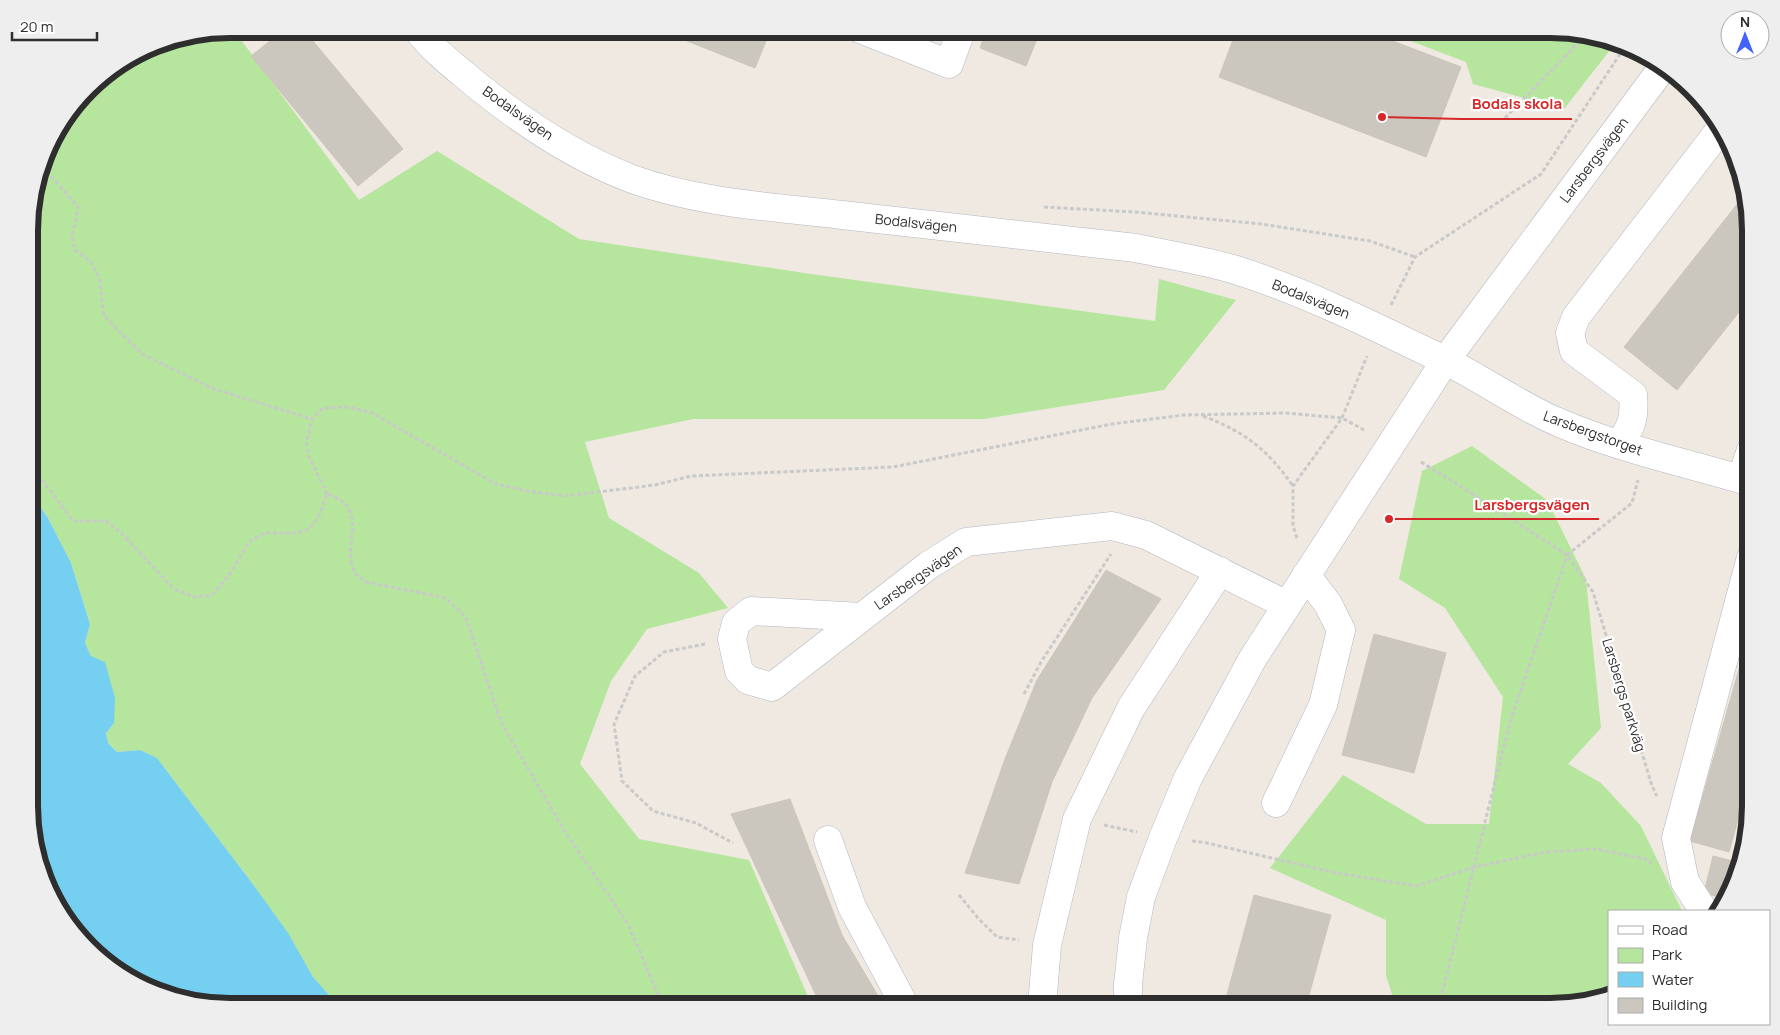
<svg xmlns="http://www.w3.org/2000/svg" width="1780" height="1035" font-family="Manrope,sans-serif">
  <rect width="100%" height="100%" fill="#efe9e1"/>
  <path fill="#b6e59e" d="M229 29H233L359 200 437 151 579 239 811 274 1155 321 1159 279 1236 300 1164 390 984 419H693L585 442 609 518 699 573 728 608 647 629 611 681 580 764 639 839 749 860 812 1006H339L313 977 287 933 252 883 157 758 140 750 117 752 108 743 91 656 85 643 90 624 71 563 48 518 30 492V204L50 140 97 79 153 44Z
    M1379 29H1551L1603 36 1617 41 1564 109 1473 84 1466 62Z
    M1472 446 1547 500 1586 579 1601 728 1568 764 1601 783 1641 826 1682 911H1609V992L1563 1006H1396L1386 976V920L1270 868 1343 775 1426 824H1489L1503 697 1445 608 1399 579 1422 471Z"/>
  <path fill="#75cff0" d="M30 492 48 518 71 563 90 624 85 643 91 656 105 662 115 698 114 723 106 733 108 743 117 752 140 750 157 758 252 883 288 933 313 977 339 1006H229L177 999 129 979 62 917 30 831Z"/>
  <path fill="#cbc7bf" stroke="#cbc5ba" d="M285 29H303L403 149 358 186 251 56Z
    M657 29H771L755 68Z
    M987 29H1041L1026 66 980 48Z
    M1237 29H1361L1461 67 1426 157 1219 77Z
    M1746 193 1751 216V297L1677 390 1624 347Z
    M1106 570 1161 599 1092 698 1052 782 1019 884 965 873 1005 759 1037 680Z
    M1751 627V773L1729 852 1690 841Z
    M1374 634 1446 653 1414 773 1342 755Z
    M790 799 842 935 884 1006H821L731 814Z
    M1713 856 1737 862 1727 899 1704 893Z
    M1254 895 1331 915 1306 1006H1224Z"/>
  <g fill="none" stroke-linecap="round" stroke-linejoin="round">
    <g stroke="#b4b7c1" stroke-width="29">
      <path id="minor" d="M417 29C433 51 458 69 479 87 525 124 577 158 632 179 698 203 773 207 842 215 940 226 1038 237 1136 248 1169 255 1203 260 1236 270 1308 293 1376 327 1444 360 1483 379 1519 406 1560 423 1621 449 1687 463 1751 482
        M860 29 949 64 962 29
        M1619 445C1632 426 1635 418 1633 395L1574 351 1570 333 1576 317 1722 127
        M1741 479 1751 450
        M862 617 751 611 736 623 732 639 739 671 748 680 772 687 929 565 966 542 1112 526 1146 535 1287 605
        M1276 803 1323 705 1341 630 1328 604 1306 575
        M828 840 852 907 905 1006
        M1704 911 1685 882 1676 838 1751 557
        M1042 1006 1047 945 1077 819 1131 708 1220 571
        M1128 1006V984L1133 938 1141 897 1163 838 1188 778 1253 658 1445 361 1663 67"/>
    </g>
    <path stroke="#c9c9c9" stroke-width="3" stroke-dasharray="4 2.5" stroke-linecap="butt" d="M459 29 469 39
      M1505 118 1587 34
      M44 158 51 176 78 207 72 238 75 250 91 262 99 277 104 316 142 354 214 389 312 419
      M1044 207 1135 212 1261 224 1370 241 1415 257
      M1391 305 1415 257 1541 174 1626 45
      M1203 416C1245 432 1267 449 1293 486
      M1421 462 1457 484 1567 555 1593 592 1652 786 1657 796
      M30 464 73 521H106L122 534 174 589 195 597 212 595 229 575 249 542 264 533H296L309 529 319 516 327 494C332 496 340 499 344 503 364 522 340 554 357 575 359 577 363 580 366 582L446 598 466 617 501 722 564 830 628 924 663 1006
      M327 494 308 455 307 441 312 419 323 408 348 407 372 413 496 484 527 491 565 496 655 485 691 476 893 467 1112 424 1184 415 1285 413 1342 418 1366 431
      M1297 538 1293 526V486L1342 418 1367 356
      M1567 555 1632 503 1638 480
      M705 644 664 652 635 676 614 724 622 781 653 811 696 823 733 843
      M1024 694 1041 662 1111 554
      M1104 825 1137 832
      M1192 841 1207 843 1336 873 1416 886 1475 867 1545 852 1596 849 1645 859 1652 863
      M959 895 978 918 997 937 1019 940
      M1439 1006 1510 722 1567 556"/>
    <use href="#minor" stroke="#fff" stroke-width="28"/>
  </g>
  <g text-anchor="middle" stroke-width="4.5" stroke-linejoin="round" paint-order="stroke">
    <g font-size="14" fill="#2e2e2e" stroke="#fff">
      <text transform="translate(518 113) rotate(35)" y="5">Bodalsvägen</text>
      <text transform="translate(1594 160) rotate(-53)" y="5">Larsbergsvägen</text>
      <text transform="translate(916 223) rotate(6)" y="5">Bodalsvägen</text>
      <text transform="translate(1311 299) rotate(22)" y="5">Bodalsvägen</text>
      <text transform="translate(1593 433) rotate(20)" y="5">Larsbergstorget</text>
      <text transform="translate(918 577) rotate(-35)" y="5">Larsbergsvägen</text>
      <text transform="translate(1624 695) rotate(73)" y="5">Larsbergs parkväg</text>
    </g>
  </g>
  <path d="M0 0H1780V1035H0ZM230 38H1550A192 192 0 0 1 1742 230V806A192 192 0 0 1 1550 998H230A192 192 0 0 1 38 806V230A192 192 0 0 1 230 38Z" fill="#eee" fill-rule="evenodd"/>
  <path fill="none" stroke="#2e2e2e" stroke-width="6" d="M230 38H1550A192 192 0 0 1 1742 230V806A192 192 0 0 1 1550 998H230A192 192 0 0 1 38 806V230A192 192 0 0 1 230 38Z"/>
  <path fill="none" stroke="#d62828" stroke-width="2" d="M1382 117L1461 119H1572M1389 519L1464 519H1599"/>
  <g fill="#d62828" stroke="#fff" stroke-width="2">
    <circle cx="1382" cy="117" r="5"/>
    <circle cx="1389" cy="519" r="5"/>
  </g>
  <g font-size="15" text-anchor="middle" font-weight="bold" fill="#d62828" stroke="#fff" stroke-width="4.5" stroke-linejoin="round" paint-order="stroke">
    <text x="1517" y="109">Bodals skola</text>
    <text x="1532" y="510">Larsbergsvägen</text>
  </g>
  <rect x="1608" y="910" width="162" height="115" fill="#ffffff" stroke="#ababab"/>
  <rect x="1618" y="926" width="25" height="8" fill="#ffffff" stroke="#ababab"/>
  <text x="1652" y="935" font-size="15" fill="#2e2e2e">Road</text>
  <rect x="1618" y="948" width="25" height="15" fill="#b6e59e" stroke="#ababab"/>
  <text x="1652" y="960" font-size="15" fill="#2e2e2e">Park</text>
  <rect x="1618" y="972" width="25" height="15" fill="#75cff0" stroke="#ababab"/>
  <text x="1652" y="985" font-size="15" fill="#2e2e2e">Water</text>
  <rect x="1618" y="998" width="25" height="15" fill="#cbc7bf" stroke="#ababab"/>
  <text x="1652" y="1010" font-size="15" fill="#2e2e2e">Building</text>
  <g transform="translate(1745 35)"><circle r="24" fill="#ffffff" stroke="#ababab"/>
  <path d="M0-4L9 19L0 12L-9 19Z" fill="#4264fb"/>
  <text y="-8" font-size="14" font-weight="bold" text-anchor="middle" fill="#2e2e2e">N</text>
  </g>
  <path d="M12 32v8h85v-8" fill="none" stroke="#2e2e2e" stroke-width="2.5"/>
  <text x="20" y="32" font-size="15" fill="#2e2e2e" stroke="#ffffff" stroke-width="4" paint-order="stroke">20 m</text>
</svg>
